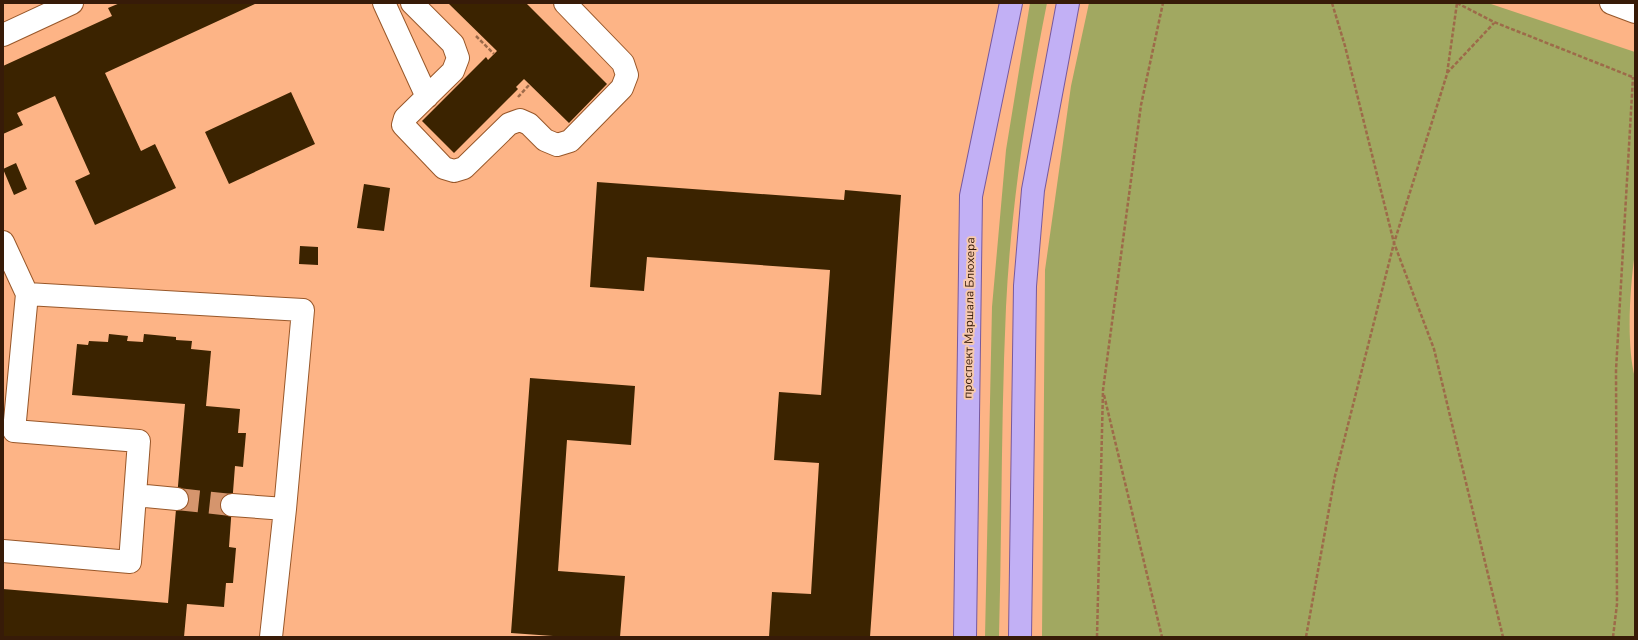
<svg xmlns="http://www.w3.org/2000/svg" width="1638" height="640" font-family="'Nunito Sans',sans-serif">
  <rect width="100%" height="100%" fill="#fdb486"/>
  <path fill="#a1a861" d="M1030 3H1047C1027 103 1011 205 1006 307 1001 417 1002 527 999 637H985L992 307 1006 150Z
    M1089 3H1488L1635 52V252C1630 287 1626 344 1635 378V637H1042L1045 270 1071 86Z"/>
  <path fill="#3b2300" d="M120 3H257L105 73 141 151 155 144 176 188 95 225 75 181 90 174 55 96 17 113 23 125 3 134V66L112 16 108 8Z
    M448 3H526L607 84 569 123 524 79 516 87 518 89 454 153 422 121 486 57 488 60 497 51Z
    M291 92 315 144 229 184 205 132Z
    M16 163 27 189 14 195 3 169Z
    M597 182 844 200 845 190 901 195 870 637H769L772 592 811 594 819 463 774 460 779 392 821 395 830 270 647 257 644 291 590 287Z
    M364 184 390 188 384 231 357 228Z
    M300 246 318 247V265L299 264Z
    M109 334 128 336 127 341 143 342 144 334 176 337V340L192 341 191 349 211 351 206 406 240 409 238 433H246L243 467 235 466 232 505 229 547 236 548 233 583H226L224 607 187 604 184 637H3V589L168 603 185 404 72 395 77 344 88 345 89 341 108 342Z
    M530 378 635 386 631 445 567 440 558 571 625 576 620 637H567L511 633Z"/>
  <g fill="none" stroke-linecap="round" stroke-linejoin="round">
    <path stroke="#d5956d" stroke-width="22" stroke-dasharray="22 11" stroke-linecap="butt" d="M177 499 232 505"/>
    <g stroke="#985729" stroke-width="24">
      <path id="minor" d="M384 3 427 97
        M412 3 453 44 458 58 453 71 405 118 403 125 444 168 454 171 464 168 509 124 520 120 529 124 545 140 557 145 570 141 622 88 627 75 623 63 565 3
        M1611 3 1635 12
        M3 35 72 3
        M3 242 27 294 303 310 285 509 271 637
        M135 495 177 499
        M232 505 285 509
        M3 551 130 562 139 441 14 431 27 294"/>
    </g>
    <g stroke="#77599e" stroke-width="24">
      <path id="major" d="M965 637 971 196 1011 3
        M1020 637 1025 286 1033 190 1068 3"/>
    </g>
    <path stroke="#9d6a49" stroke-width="2.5" stroke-dasharray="4 2" stroke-linecap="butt" d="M1332 3 1345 46 1394 243 1434 349 1503 637
      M1457 3 1494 22 1635 78
      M476 36 494 54
      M1447 73 1494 23
      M518 97 530 84
      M1104 395 1162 637
      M1097 637 1103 390 1141 105 1163 3
      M1306 637 1335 476 1394 243 1447 74 1457 3
      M1613 637 1617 604 1616 370 1633 77"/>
    <use href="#minor" stroke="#fff" stroke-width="22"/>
    <use href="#major" stroke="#c2b0f5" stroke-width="22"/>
  </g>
  <g text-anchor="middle" stroke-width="4" stroke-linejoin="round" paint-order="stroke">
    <g font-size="12" fill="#371b08" stroke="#f6c9ae">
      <text transform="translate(969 318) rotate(-89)" y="4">проспект Маршала Блюхера</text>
    </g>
  </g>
  <rect width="1638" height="640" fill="none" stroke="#371b08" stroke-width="8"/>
</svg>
